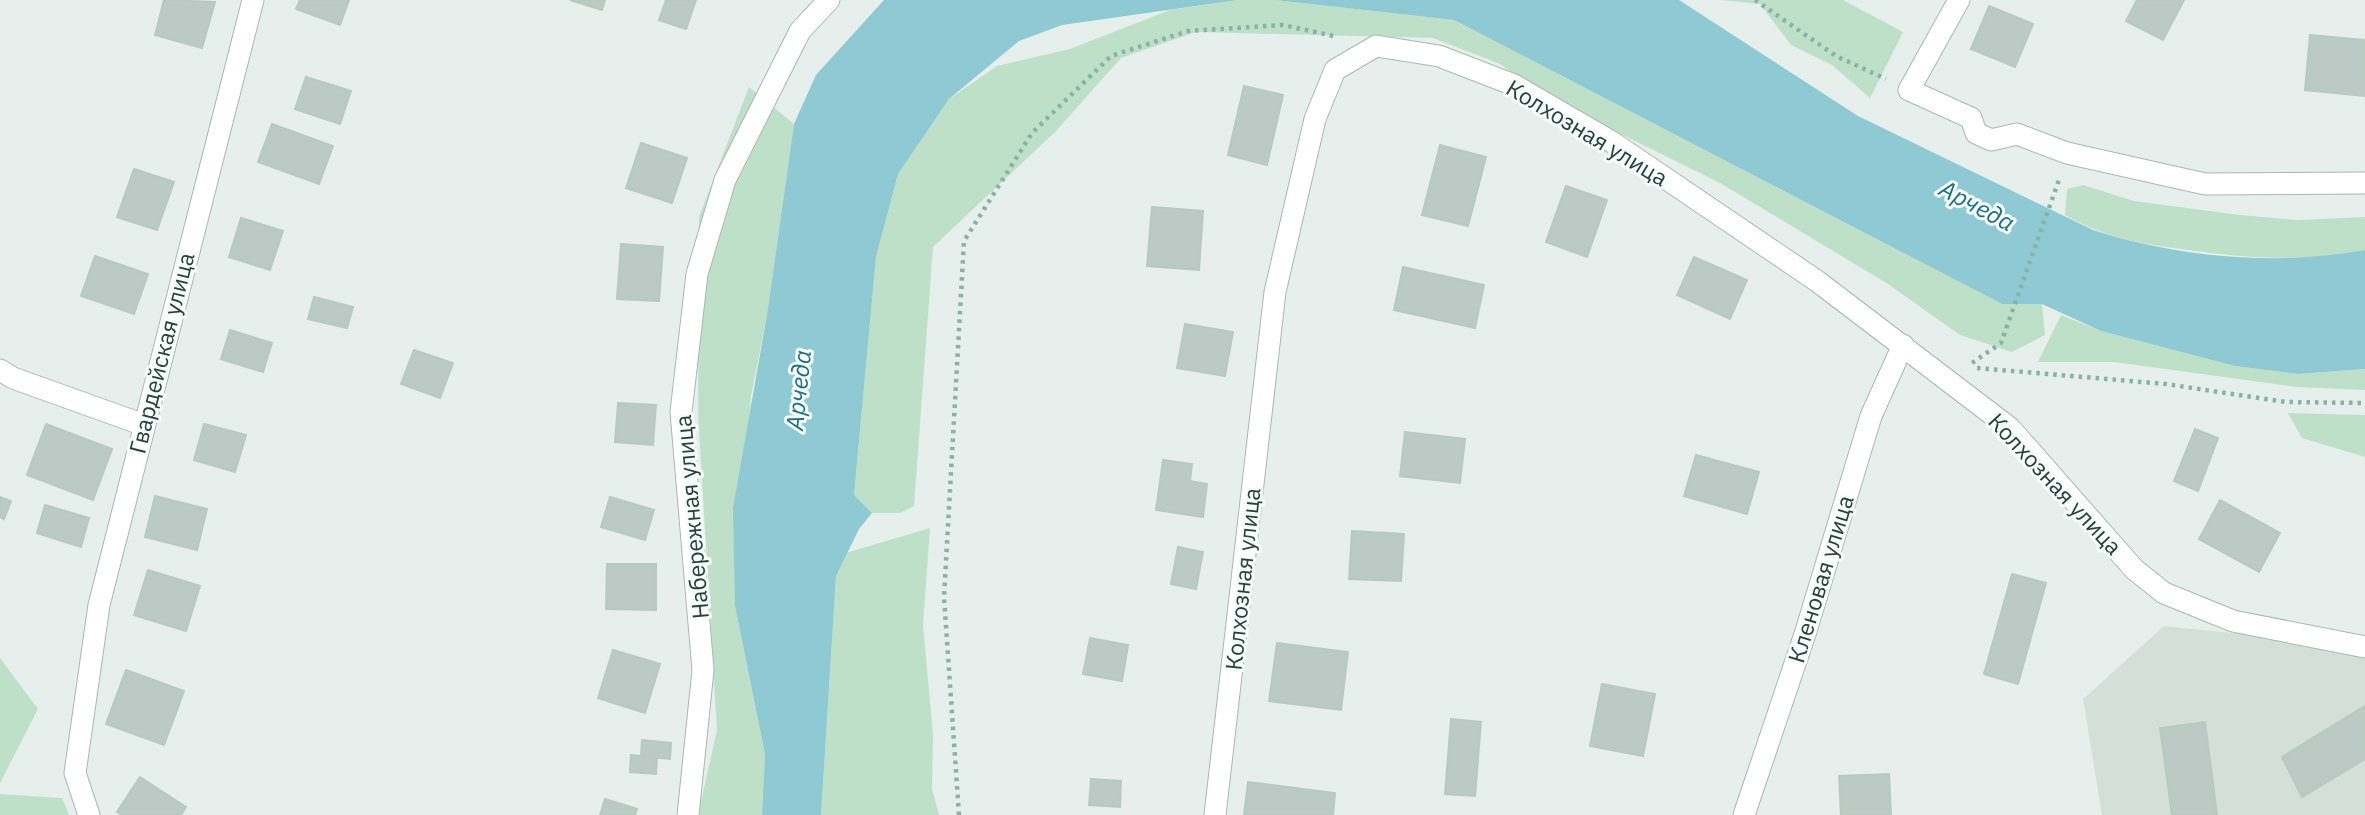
<svg xmlns="http://www.w3.org/2000/svg" width="2365" height="815" font-family="'IBM Plex Sans',sans-serif">
  <rect width="100%" height="100%" fill="#e6efeb"/>
  <path fill="#d4dfda" d="M2164 626 2288 639 2365 658V815H2102L2083 699Z"/>
  <path fill="#bfe0c8" d="M1238 0H1275L1454 20 2002 304H2042L2045 335 2012 352 1960 335 1888 284 1720 183 1548 98 1500 64 1433 38 1196 32 1121 58 1056 131 933 247 914 506 900 513H872L854 495 876 257 898 174 949 99 997 66 1070 49 1170 10Z
    M1721 0H1843L1903 32 1870 98 1832 65 1791 45 1760 4Z
    M749 87 794 124 767 315 751 396 735 606 765 754 762 815H698L717 730 698 413 699 217Z
    M2083 185 2134 201 2240 215 2298 220 2365 217V250C2296 262 2256 259 2188 250 2143 244 2105 238 2065 215L2067 189Z
    M2061 315 2101 331 2235 366 2298 374 2365 369V390L2297 387 2114 362H2038Z
    M2288 413 2365 415V457L2302 438Z
    M930 528 923 625 933 735 932 789 939 815H821L836 576 846 553Z
    M0 658 38 709 0 783Z
    M0 794 62 798 69 815H0Z"/>
  <path fill="#8ec9d4" d="M884 0H1238L1062 25 1019 41 949 99 898 174 876 257 854 495 872 513 859 529 836 576 821 815H762L765 754 735 606 733 508 767 315 794 124 816 75Z
    M1275 0H1679L1858 116 2093 230C2180 258 2275 266 2365 250V369L2298 374 2235 366 2101 331 2042 304H2002L1454 20Z"/>
  <path fill="#bbcac4" stroke="#b8c9c2" stroke-width="2" d="M164 0 215 2 202 48 155 35Z
    M300 0H349L340 25 296 9Z
    M570 0H605L602 10Z
    M666 0H696L686 29 659 20Z
    M2137 0H2184L2163 40 2126 21Z
    M1989 6 2033 24 2015 67 1971 49Z
    M2310 35 2365 40V96L2305 90Z
    M306 77 351 91 340 124 295 109Z
    M1244 86 1283 95 1267 165 1228 155Z
    M272 124 333 146 319 184 258 162Z
    M641 143 687 158 672 203 626 188Z
    M1440 145 1486 157 1468 226 1422 215Z
    M134 169 174 182 157 230 117 217Z
    M1566 186 1607 200 1587 257 1546 242Z
    M1152 207 1203 211 1199 270 1147 266Z
    M241 218 283 231 270 270 229 257Z
    M621 244 663 247 659 301 617 299Z
    M95 256 148 274 134 314 81 296Z
    M1694 257 1747 280 1730 319 1677 295Z
    M1403 267 1484 285 1475 328 1394 310Z
    M314 297 353 307 347 328 308 319Z
    M1185 324 1233 332 1225 376 1177 368Z
    M230 330 272 343 263 372 221 359Z
    M414 350 453 363 440 398 401 384Z
    M618 403 656 405 653 445 615 442Z
    M46 424 112 449 93 500 27 475Z
    M204 424 246 435 235 472 194 460Z
    M2195 429 2218 438 2198 491 2174 481Z
    M1405 432 1465 439 1460 483 1400 476Z
    M1696 455 1759 472 1747 514 1684 496Z
    M1163 460 1192 464 1190 481 1207 484 1203 517 1156 510Z
    M155 496 207 509 197 550 145 537Z
    M0 497 11 501 4 519 0 517Z
    M610 497 654 510 645 540 601 527Z
    M2220 500 2280 533 2259 572 2199 539Z
    M45 505 89 518 81 547 37 533Z
    M1352 531 1404 534 1401 581 1349 579Z
    M1178 547 1203 552 1196 589 1171 584Z
    M607 564H656V610L606 609Z
    M148 570 200 586 186 631 134 615Z
    M2012 574 2046 583 2018 684 1984 674Z
    M1090 638 1128 645 1122 681 1083 674Z
    M1277 643 1348 652 1341 710 1269 701Z
    M613 650 660 664 645 713 598 698Z
    M126 670 184 691 164 745 106 724Z
    M1602 684 1655 694 1643 756 1590 746Z
    M2365 706V759L2302 797 2282 757Z
    M1451 719 1481 722 1475 796 1445 794Z
    M2205 722 2217 815H2172L2160 728Z
    M642 740 671 743 670 759 641 756Z
    M631 755 657 758 656 774 630 772Z
    M1889 774 1891 815H1841L1839 776Z
    M140 777 186 807 181 815H122L117 812Z
    M1091 779 1121 781 1120 807 1089 805Z
    M1248 782 1335 793 1333 815H1244Z
    M605 799 637 809 635 815H600Z"/>
  <g fill="none" stroke-linecap="round" stroke-linejoin="round">
    <g stroke="#a8b8b2" stroke-width="23">
      <path id="minor" d="M1959 0 1909 90 1971 118 1976 133 1991 140 2017 134 2067 153 2205 184 2365 183
        M0 370 13 378 144 425
        M89 815 75 773 99 605 253 0
        M688 815 703 670 681 412 697 274 725 180 800 31 829 0
        M1215 815 1275 292 1315 119 1335 70 1376 46 1439 56 1514 85 1612 142 1817 281 2010 428 2134 569 2164 593 2233 621 2365 647
        M1744 815 1806 631 1871 416 1903 345"/>
    </g>
    <path stroke="#86b3a5" stroke-width="4.5" stroke-dasharray="3.5 5" stroke-linecap="butt" d="M1755 0 1836 56 1886 79
      M1972 363 2001 343 2060 177
      M1977 368 2166 384 2286 402 2365 403
      M959 815 944 597 964 241 1032 133 1111 56 1188 31 1283 25 1338 37"/>
    <use href="#minor" stroke="#fff" stroke-width="21"/>
  </g>
  <g text-anchor="middle" stroke-width="6" stroke-linejoin="round" paint-order="stroke">
    <g font-size="23" fill="#24423a" stroke="#f7fbf9">
      <text transform="translate(1587 133) rotate(31)" y="8">Колхозная улица</text>
      <text transform="translate(162 353) rotate(-76)" y="8">Гвардейская улица</text>
      <text transform="translate(2055 484) rotate(47)" y="8">Колхозная улица</text>
      <text transform="translate(692 517) rotate(-95)" y="8">Набережная улица</text>
      <text transform="translate(1243 579) rotate(-84)" y="8">Колхозная улица</text>
      <text transform="translate(1821 579) rotate(-73)" y="8">Кленовая улица</text>
    </g>
    <g font-size="24" font-style="italic" fill="#1c6f80" stroke="#f7fbf9">
      <text transform="translate(1977 206) rotate(28)" y="8">Арчеда</text>
      <text transform="translate(799 390) rotate(-84)" y="8">Арчеда</text>
    </g>
  </g>
</svg>
